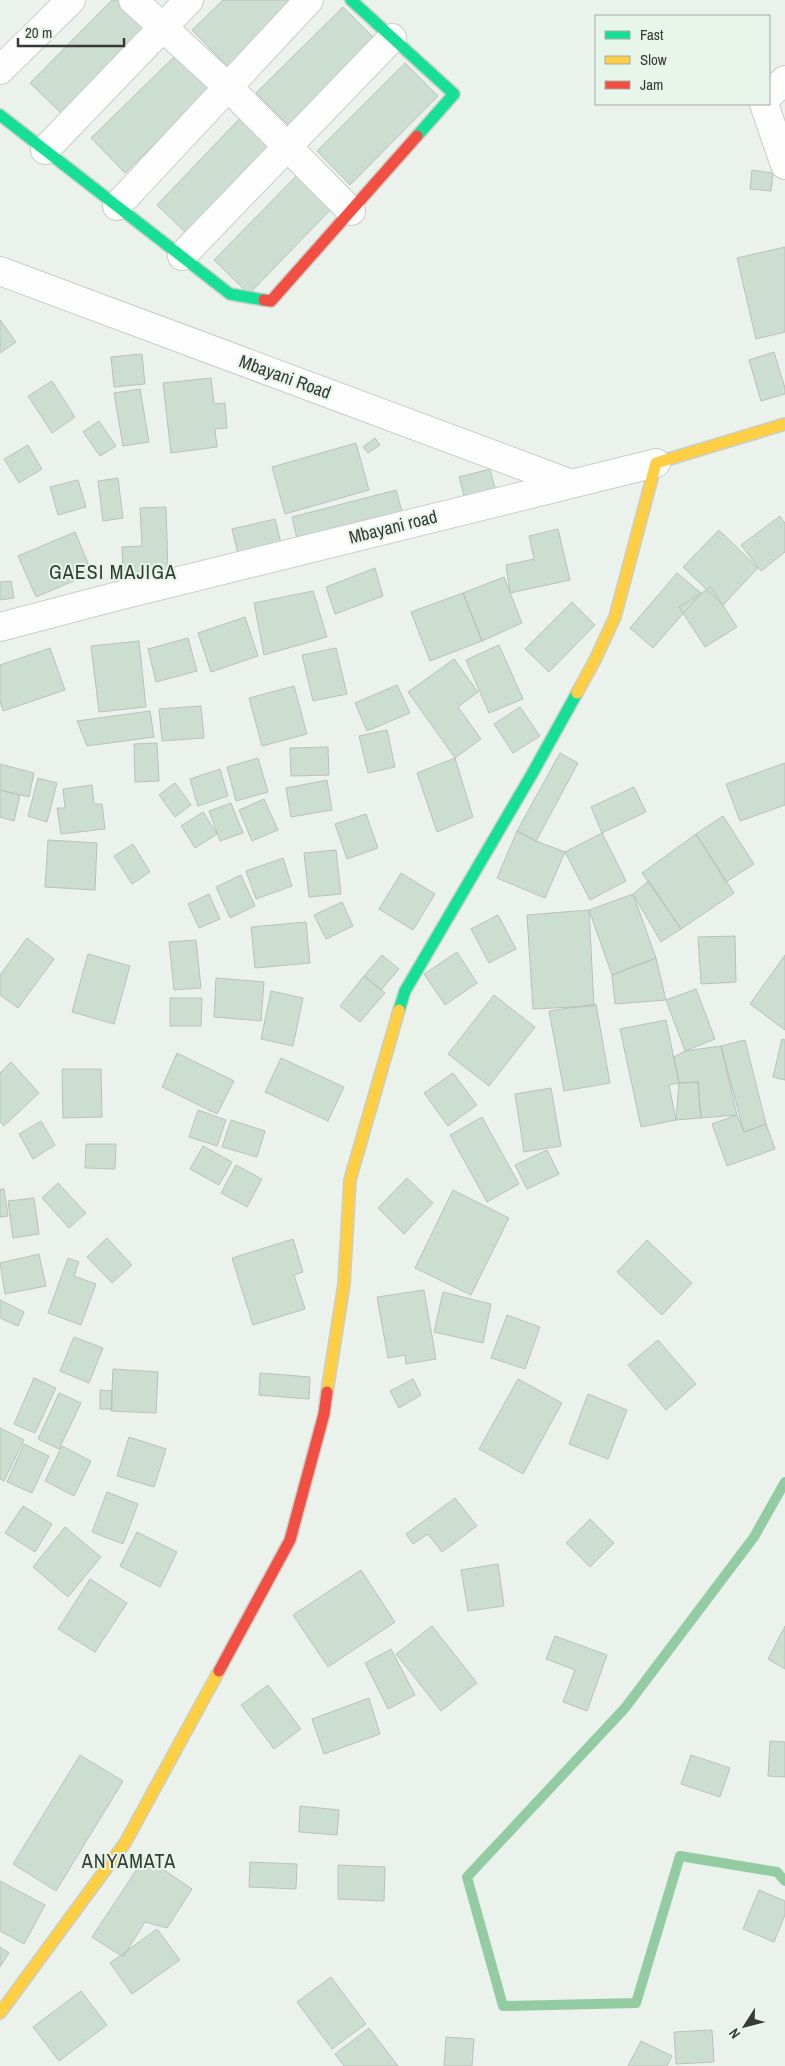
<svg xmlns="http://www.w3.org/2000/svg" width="785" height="2066" font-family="'Archivo Narrow',sans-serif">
  <rect width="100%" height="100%" fill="#ebf2ec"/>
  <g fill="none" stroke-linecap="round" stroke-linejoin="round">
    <path stroke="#93cca2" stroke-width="10" d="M785 1482 754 1537 625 1708 467 1877 503 2006 636 2003 680 1856 777 1872 785 1881"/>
  </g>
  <path fill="#ccded0" stroke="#bbc0bc" d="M112 0H123L150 27 63 115 30 83Z
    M223 0H295L228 67 192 30Z
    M343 7 375 39 288 125 256 93Z
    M179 52 213 87 125 173 91 138Z
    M405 63 438 96 350 185 317 151Z
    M243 115 274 146 188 235 157 205Z
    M302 170 336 204 249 294 214 260Z
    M752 170 773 173 771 191 750 189Z
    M785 247V332L756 339 737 258Z
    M0 320 16 342 0 353Z
    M774 352 785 388V394L761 401 749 360Z
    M142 354 145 384 114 387 111 357Z
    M211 378 214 404 225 403 227 428 215 429 217 447 171 453 163 383Z
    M52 381 75 417 52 433 28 396Z
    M140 389 149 442 123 446 114 393Z
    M99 421 116 446 100 456 83 432Z
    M375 438 380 445 368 453 363 447Z
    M356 443 369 490 285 514 272 467Z
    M28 445 42 469 19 483 4 459Z
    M490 469 497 496 466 503 459 477Z
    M118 478 123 518 103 521 98 481Z
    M78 480 86 507 58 515 50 487Z
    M396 490 403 515 298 543 292 517Z
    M166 507 168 573 123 574 122 547 142 546 140 508Z
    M780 516 785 523V552L761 571 741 545Z
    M275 519 281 543 238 554 232 529Z
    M558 529 570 580 510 593 506 565 534 559 529 536Z
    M719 530 758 568 723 605 683 567Z
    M75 532 92 573 36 597 18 556Z
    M375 568 383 596 335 614 326 587Z
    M677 573 701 593 653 648 630 628Z
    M504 577 522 623 482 641 463 593Z
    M11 581 14 598 0 600V582Z
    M711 587 737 627 705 647 679 607Z
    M313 591 327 637 264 655 254 603Z
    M463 593 482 641 430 661 411 612Z
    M572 602 595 625 549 672 525 649Z
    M245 617 258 656 211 672 198 633Z
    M188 638 197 671 156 682 148 649Z
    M139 641 146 707 99 712 91 646Z
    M499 645 523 699 489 713 466 660Z
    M50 648 65 690 3 711 0 701V665Z
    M336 648 347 694 313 701 302 655Z
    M454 659 478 692 458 707 481 739 455 758 408 692Z
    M397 685 410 713 367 731 355 703Z
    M294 686 307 734 262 746 249 698Z
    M201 706 204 738 162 741 159 709Z
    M520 707 540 736 513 753 494 724Z
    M150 711 154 737 87 746 77 721Z
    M387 730 395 767 368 773 359 736Z
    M157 743 159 781 135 782 134 744Z
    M328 747 329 775 291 776 290 748Z
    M560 753 578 763 536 841 517 831Z
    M258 758 268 792 236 801 227 767Z
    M455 758 473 817 437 832 417 773Z
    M785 763V805L740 821 726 784Z
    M0 764 34 773 29 797 0 790Z
    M220 769 228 796 198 806 190 779Z
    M38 778 57 783 47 822 28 816Z
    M327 780 332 810 291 817 286 788Z
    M175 783 191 805 175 817 159 795Z
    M92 785 94 804H102L105 829 61 834 57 808H65L63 789Z
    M634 787 646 812 602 833 591 807Z
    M0 790 20 795 14 821 0 817Z
    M264 799 278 830 252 841 239 810Z
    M231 803 243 833 220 841 209 811Z
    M203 812 217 834 195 848 181 826Z
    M366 814 378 848 347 859 335 824Z
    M723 816 754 864 726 882 696 834Z
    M517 831 536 841 565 852 545 898 497 878Z
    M602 833 626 881 590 900 565 852Z
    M696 834 734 893 681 929 642 873Z
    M48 840 97 843 95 890 45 887Z
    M133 844 150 872 132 884 114 856Z
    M336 850 341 894 309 897 304 853Z
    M283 858 292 886 256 899 246 871Z
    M401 873 435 894 413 930 379 909Z
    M241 875 255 906 230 918 216 887Z
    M649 881 681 929 661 942 633 894Z
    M209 894 220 919 199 928 188 904Z
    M633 894 656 958 612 975 589 910Z
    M342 902 353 926 326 939 314 915Z
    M589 910 594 1006 533 1009 527 915Z
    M498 915 516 949 489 963 471 929Z
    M306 922 310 963 255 968 251 927Z
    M735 936 736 982 701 984 698 937Z
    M27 938 54 959 18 1008 0 995V975Z
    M196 940 201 988 174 990 169 942Z
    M457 952 477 983 445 1005 424 974Z
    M88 954 130 966 114 1024 72 1012Z
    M382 955 399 969 381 990 364 976Z
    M785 955V1030L750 1004Z
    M656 958 666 1000 615 1004 612 975Z
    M364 976 385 993 360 1022 340 1006Z
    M216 978 264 982 261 1021 214 1017Z
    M696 989 715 1039 685 1051 666 1000Z
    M271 991 303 998 293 1046 261 1039Z
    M494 995 535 1027 489 1086 448 1054Z
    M170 998H202L201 1026H170Z
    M596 1004 610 1083 564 1091 549 1011Z
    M666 1020 679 1083 669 1085 676 1120 641 1127 620 1029Z
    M782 1039 785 1040V1080L773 1077Z
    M745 1040 766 1124 744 1132 721 1046Z
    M721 1046 737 1115 701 1118 698 1082 679 1083 674 1057 685 1051Z
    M177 1053 234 1081 217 1114 162 1087Z
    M281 1058 344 1087 328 1121 265 1092Z
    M11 1062 39 1093 4 1126 0 1122V1073Z
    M62 1069H101L102 1117 63 1118Z
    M453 1073 477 1105 448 1126 424 1093Z
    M698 1082 701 1118 676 1120 679 1083Z
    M551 1088 561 1146 524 1152 515 1094Z
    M198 1110 226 1120 217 1146 189 1137Z
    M737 1115 744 1132 766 1124 775 1149 727 1166 712 1124Z
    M482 1117 519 1184 487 1202 450 1135Z
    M231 1120 265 1131 257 1157 222 1147Z
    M41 1121 55 1145 33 1159 19 1134Z
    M86 1144H116L115 1169 85 1168Z
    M203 1146 232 1162 219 1185 190 1169Z
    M547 1150 559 1174 527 1189 515 1165Z
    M236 1165 262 1179 247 1207 221 1193Z
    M407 1178 433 1203 404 1234 378 1208Z
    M58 1183 86 1213 69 1228 42 1198Z
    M0 1189H4L8 1216 0 1217Z
    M453 1190 509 1218 471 1295 415 1268Z
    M34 1198 39 1234 13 1238 8 1201Z
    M107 1238 132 1265 112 1283 87 1257Z
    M293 1239 303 1272 294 1275 305 1309 253 1325 232 1258Z
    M647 1240 692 1283 662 1315 617 1272Z
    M39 1254 46 1286 5 1294 0 1263Z
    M68 1258 79 1262 74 1276 96 1284 81 1325 48 1313Z
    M424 1290 436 1359 406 1364 405 1355 388 1358 377 1297Z
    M443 1292 491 1304 483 1343 434 1332Z
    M0 1300 24 1312 18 1326 0 1318Z
    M507 1315 540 1327 525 1369 491 1358Z
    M74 1337 103 1348 89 1383 60 1371Z
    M658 1340 696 1384 666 1410 628 1365Z
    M113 1369 158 1372 156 1413 111 1411Z
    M260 1373 310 1377 309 1399 259 1395Z
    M34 1378 56 1388 35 1433 14 1424Z
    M413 1379 421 1395 399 1408 390 1391Z
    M518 1379 562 1403 523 1474 479 1449Z
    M100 1390 112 1391V1409H100Z
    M59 1393 81 1403 59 1449 38 1439Z
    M588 1394 627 1410 608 1459 569 1444Z
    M0 1428 24 1440 4 1481 0 1479Z
    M129 1437 166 1449 154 1487 117 1476Z
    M24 1444 49 1456 32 1493 7 1482Z
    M62 1446 91 1461 74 1496 45 1481Z
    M107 1492 138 1504 123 1544 92 1532Z
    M455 1498 477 1526 442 1552 428 1534 413 1544 406 1534Z
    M23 1506 52 1524 35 1552 5 1533Z
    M590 1519 614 1543 590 1567 566 1543Z
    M65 1527 101 1557 68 1597 33 1567Z
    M137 1532 177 1552 160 1587 120 1566Z
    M498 1564 504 1606 468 1611 461 1570Z
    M361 1570 395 1622 328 1667 293 1615Z
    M90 1579 127 1603 95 1652 58 1629Z
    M432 1626 477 1683 441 1711 396 1654Z
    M785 1626V1669L768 1659Z
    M555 1636 607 1655 587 1711 563 1702 575 1670 546 1659Z
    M391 1649 415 1695 388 1709 365 1663Z
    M268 1685 301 1729 274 1749 241 1705Z
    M369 1698 380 1734 324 1754 312 1719Z
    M770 1741 785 1742V1777L768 1776Z
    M80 1755 123 1781 56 1891 13 1864Z
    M691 1755 730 1768 720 1797 681 1784Z
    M300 1806 339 1810 337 1835 299 1832Z
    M145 1857 192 1889 167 1928 145 1922 123 1957 92 1937Z
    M250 1862 297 1864 296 1889 249 1887Z
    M338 1865 385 1867 384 1901 338 1899Z
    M0 1881 45 1905 24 1944 0 1931Z
    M759 1890 785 1901V1915L774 1942 743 1929Z
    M157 1929 180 1960 132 1994 110 1963Z
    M0 1947 9 1953 0 1967Z
    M331 1977 366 2024 332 2049 297 2002Z
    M81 1991 107 2025 59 2061 33 2027Z
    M369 2028 398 2066H344L335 2054Z
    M712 2030 714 2062 676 2064 674 2032Z
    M446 2037 474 2039 472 2066H444Z
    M641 2041 672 2056 667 2066H628Z"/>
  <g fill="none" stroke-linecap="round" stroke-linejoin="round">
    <g stroke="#c8cec9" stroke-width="30">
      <path id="street" d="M133 0 229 88 351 211
        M0 70 71 0
        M769 95 785 80
        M764 104 785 165
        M45 150 189 0
        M117 206 309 0
        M182 256 392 38
        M0 271 569 483
        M0 627 114 597 656 463"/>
    </g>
    <g stroke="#c8cec9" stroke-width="14">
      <path id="fast" d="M351 0 454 94 417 136
        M0 115 230 294 264 300
        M399 1010 405 991 532 774 577 693"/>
    </g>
    <g stroke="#c8cec9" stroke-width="14">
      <path id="slow" d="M577 693 595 660 615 617 656 463 785 424
        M327 1392 344 1284 350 1180 399 1010
        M0 2013 125 1843 219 1671"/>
    </g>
    <g stroke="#c8cec9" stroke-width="14">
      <path id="jam" d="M264 300 271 301 417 136
        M219 1671 290 1540 324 1414 327 1392"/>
    </g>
    <use href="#street" stroke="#fcfdfc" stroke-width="28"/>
    <use href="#fast" stroke="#16e098" stroke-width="11"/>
    <use href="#slow" stroke="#ffcf43" stroke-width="11"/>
    <use href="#jam" stroke="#f24e42" stroke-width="11"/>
  </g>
  <g text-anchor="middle" stroke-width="4" stroke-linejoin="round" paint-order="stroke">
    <g font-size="18" fill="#363b37" stroke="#e8f5ea">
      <text transform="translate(285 377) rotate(20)" y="6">Mbayani Road</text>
      <text transform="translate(393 527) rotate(-14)" y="6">Mbayani road</text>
    </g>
    <g font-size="20" letter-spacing="1" fill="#333d35" stroke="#e8f5ea">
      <text x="113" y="579">GAESI MAJIGA</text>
      <text x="129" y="1868">ANYAMATA</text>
    </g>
  </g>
  <rect x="595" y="15" width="175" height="90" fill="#e8f5ea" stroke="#a1aba2"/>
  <rect x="605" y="31" width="25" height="8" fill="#16e098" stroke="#a1aba2"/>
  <text x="640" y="40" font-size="15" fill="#363b37">Fast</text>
  <rect x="605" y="56" width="25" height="8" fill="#ffcf43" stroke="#a1aba2"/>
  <text x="640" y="65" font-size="15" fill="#363b37">Slow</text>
  <rect x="605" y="81" width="25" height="8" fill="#f24e42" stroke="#a1aba2"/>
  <text x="640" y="90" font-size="15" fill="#363b37">Jam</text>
  <g transform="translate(745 2026) rotate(234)" stroke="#e8f5ea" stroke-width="4" paint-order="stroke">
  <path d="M0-4L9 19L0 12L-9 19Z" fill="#363b37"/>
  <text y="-8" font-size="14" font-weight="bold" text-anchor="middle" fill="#363b37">N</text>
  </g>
  <path d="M18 38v8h106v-8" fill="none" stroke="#363b37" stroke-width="2.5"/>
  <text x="25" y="38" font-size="15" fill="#363b37" stroke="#e8f5ea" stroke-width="4" paint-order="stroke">20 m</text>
</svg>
